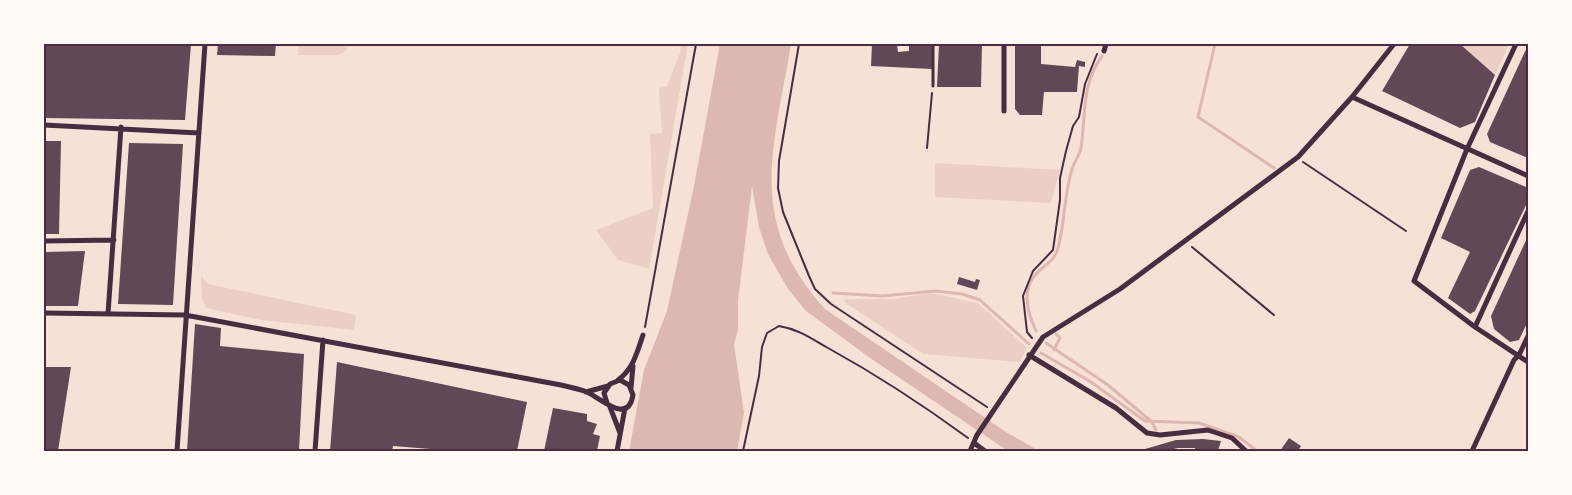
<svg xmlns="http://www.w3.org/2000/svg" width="1572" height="495" font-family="Helvetica,sans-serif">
  <rect width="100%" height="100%" fill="#f7e1d7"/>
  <path fill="#ebcfc5" d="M299 44H349L346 51 338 55H298Z
    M681 44H688L649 269 618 260 596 230 653 208 650 134 662 133 659 88 667 86 680 53Z
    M1460 44H1509L1495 75Z
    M935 163 1060 170 1051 203 935 197Z
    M201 276 208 284 356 315 354 330 261 320 206 308 202 299Z
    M931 293 978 303 1027 348 1019 362 923 354 844 302 845 299H894Z"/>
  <path fill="#dcb8b0" d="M720 44H791C774 148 745 221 825 309L1006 432 1039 451H1008L873 360 806 311 788 289 768 254 759 227 752 186 738 301V330L734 344 744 413 737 451H629L644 370 667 311 694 186Z"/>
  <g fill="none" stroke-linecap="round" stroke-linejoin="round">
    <path stroke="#dcb8b0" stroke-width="3" d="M1215 44 1198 117 1274 168
      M833 293 882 296 935 291 962 294 980 300 1029 344
      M1036 331C1028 314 1021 290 1036 274 1044 265 1055 261 1058 248 1065 222 1064 195 1072 169 1074 162 1080 155 1081 148 1086 115 1081 85 1102 56
      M1046 343 1108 385 1152 422 1156 430
      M1054 350 1060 338 1056 334
      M1041 353 1091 382 1145 421 1199 423 1239 437 1257 451"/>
  </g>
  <path fill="#644757" d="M44 44H191L185 120 44 118Z
    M218 44H276L275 56 217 55Z
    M872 44 897 45 898 52 909 51V44H932V69L871 66Z
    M939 44H982L981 87H937Z
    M1015 44H1041V64L1075 67 1077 60 1085 62V67L1079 66 1077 92H1044L1042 115H1020L1015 109Z
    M1410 44H1460L1495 75 1475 122 1460 128 1382 91Z
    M1528 45V158L1490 142 1487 134Z
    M44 141H61L59 234H44Z
    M129 143 183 144 173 305 118 304Z
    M1479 167 1526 187 1528 201 1475 311 1470 314 1448 298 1470 252 1441 238 1470 170Z
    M1528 236V321L1519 340 1510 342 1494 329 1491 316Z
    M85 251 78 306H44V252Z
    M959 277 975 282 976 279 980 280 977 290 957 284Z
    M195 324 221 328 220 346 304 354 299 451H187Z
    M337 362 527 402 517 451H455L393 446 392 451H330Z
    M44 367H71L58 451H44Z
    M553 408 587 414V421L597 424 593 434 600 436 597 451H544Z
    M1289 438 1301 446 1298 451H1280Z
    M1203 439 1221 441 1218 451H1195V448H1178L1165 451H1138L1176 440Z"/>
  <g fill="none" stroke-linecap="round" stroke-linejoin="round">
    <path stroke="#4a2c40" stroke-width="2" d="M799 44 779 161 778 188 783 212 809 276 815 289 831 304 987 407
      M927 148 932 93
      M1303 162 1406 231
      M1192 247 1274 315
      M645 327 696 44
      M1032 338 1027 332 1023 296 1033 271 1053 250 1060 200V178L1066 151 1073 126 1079 117 1085 84 1097 54
      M743 451 759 376 762 347 767 333 779 326C798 329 812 339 828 348 877 375 923 405 968 438"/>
    <path stroke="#4a2c40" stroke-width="3" d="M933 86V44"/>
    <path stroke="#4a2c40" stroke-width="5" d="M1516 44 1467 149 1414 281 1475 327 1528 362
      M1104 51 1106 44
      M1352 97 1528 176
      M1004 111V44
      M44 125 199 133
      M44 241 114 240
      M44 313 185 315 561 385C570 387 579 389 587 392 602 399 628 425 633 395L629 385 620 380 610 384 604 393 607 403
      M108 314 121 127
      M1475 327 1528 211
      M1029 355 1116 408 1147 433 1160 435 1208 430 1232 438 1246 451
      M618 380C633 369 637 353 643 335
      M631 388 633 366
      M586 392 608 386
      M610 407 620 433
      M974 443 985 451
      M177 451 205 44
      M315 451 323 340
      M617 451 625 408
      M970 451 977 435 1043 337 1120 289 1298 157 1352 97 1394 44
      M1472 451 1514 360 1519 355 1528 336"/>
  </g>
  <rect width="1572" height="495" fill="none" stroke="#fffaf5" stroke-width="90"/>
  <rect x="45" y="45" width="1482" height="405" fill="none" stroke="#4a2c40" stroke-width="2"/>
</svg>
